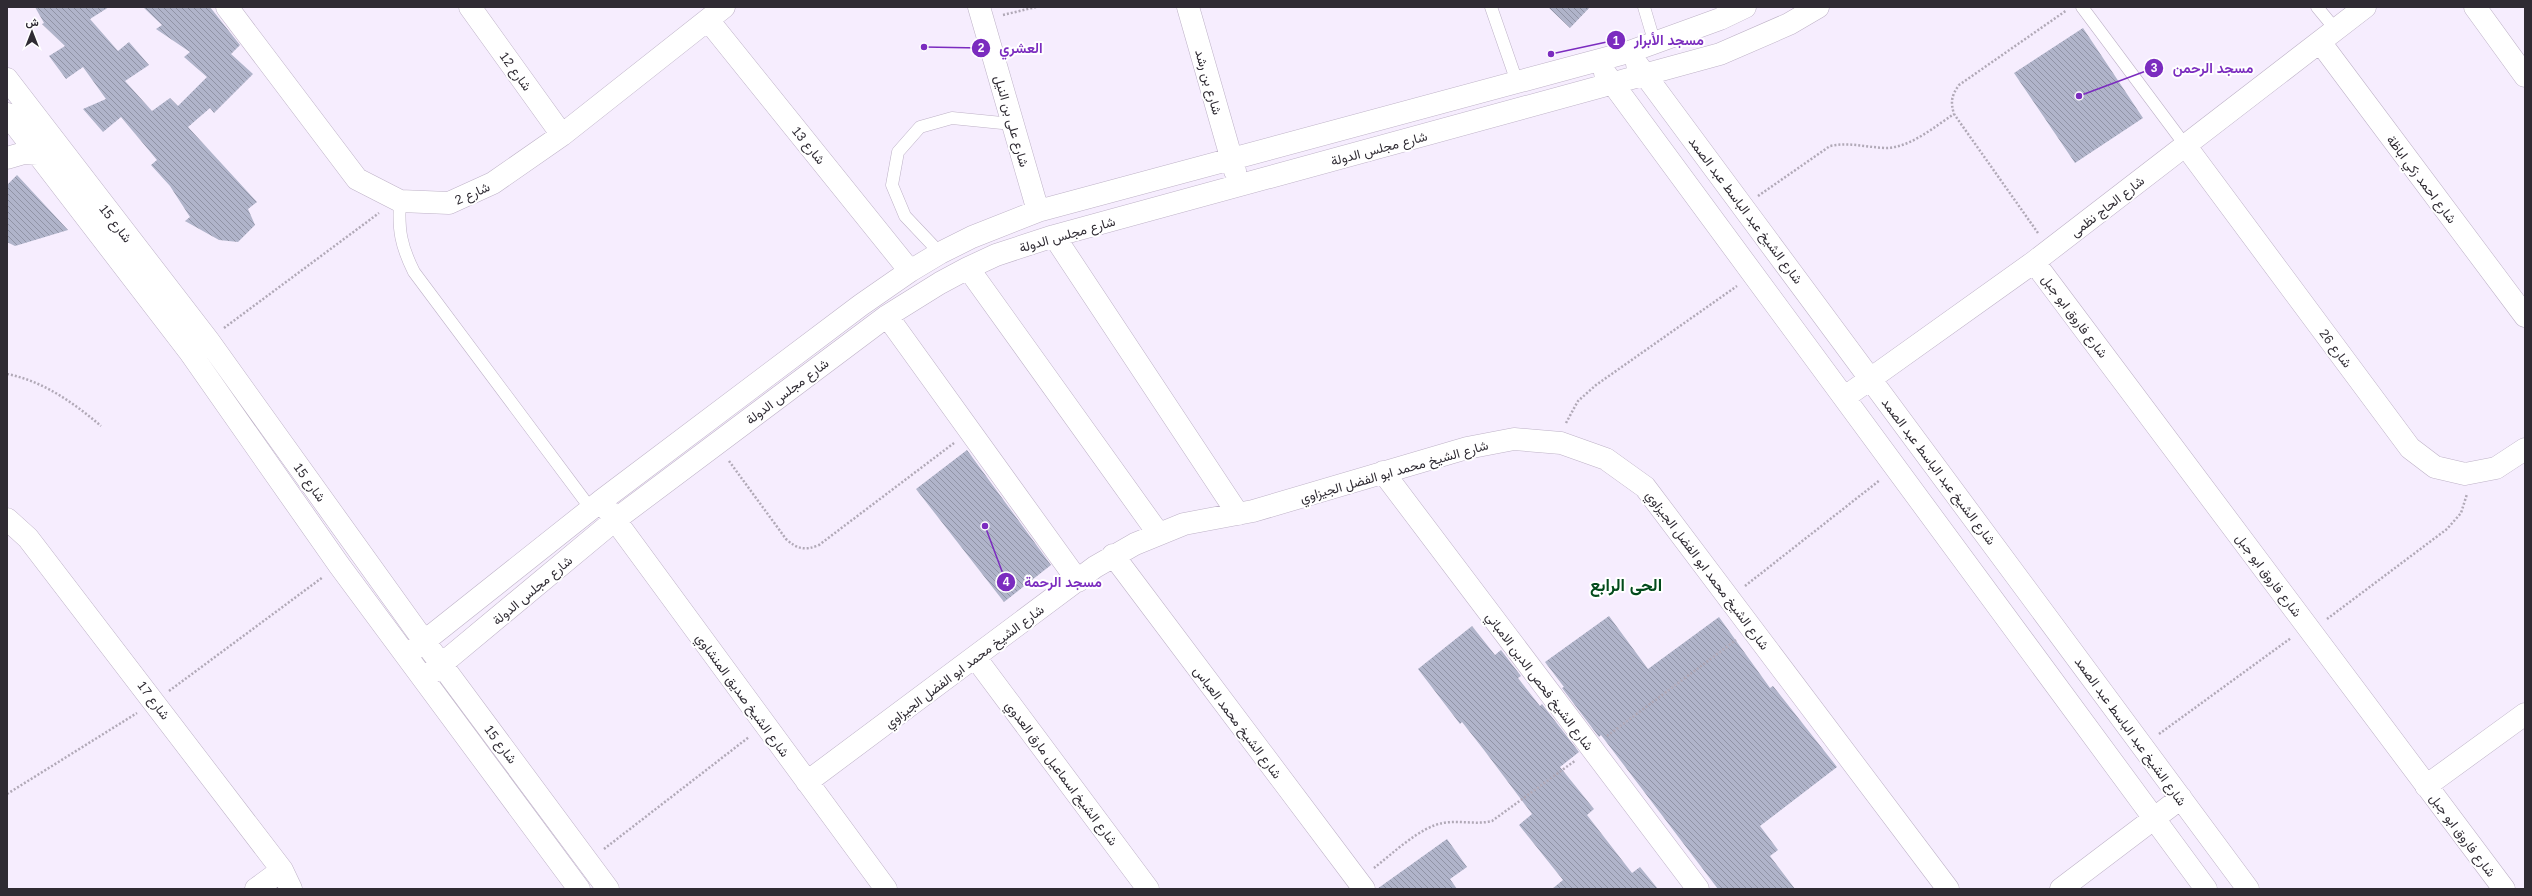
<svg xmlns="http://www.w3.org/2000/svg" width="2532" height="896" font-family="Helvetica,Vazirmatn,sans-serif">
  <defs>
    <pattern id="building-back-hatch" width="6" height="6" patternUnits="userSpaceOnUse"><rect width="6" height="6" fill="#b0b4ca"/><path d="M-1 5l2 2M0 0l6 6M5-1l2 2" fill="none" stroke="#9093a5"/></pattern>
  </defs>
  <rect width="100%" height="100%" fill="#f6edfe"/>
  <path fill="url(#building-back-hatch)" d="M35 7H109L90 19 118 51 129 42 149 65 125 81 152 111 170 98 178 106 207 77 184 57 190 52 156 29 162 25 143 7H210L240 45 231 54 253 74 214 113 210 108 188 127 257 202 248 209 255 225 238 242 219 240 185 221 190 217 170 186 151 165 157 160 121 117 103 132 83 109 106 99 83 67 66 79 49 56 65 46 42 24 44 23Z
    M1548 7H1590L1570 28Z
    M2083 28 2143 118 2075 163 2014 73Z
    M17 175 68 230 15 246 7 242V185Z
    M967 450 1051 565 1004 602 916 489Z
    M1609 616 1648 669 1719 617 1770 688 1773 686 1837 767 1760 826 1778 850 1770 856 1795 889H1718L1601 735 1599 737 1562 688 1564 687 1545 662Z
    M1472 626 1495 655 1501 650 1521 676 1518 678 1540 706 1542 704 1579 752 1560 767 1594 809 1587 815 1632 873 1640 867 1658 889H1552L1563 880 1519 825 1532 814 1484 750 1462 722 1460 724 1418 669Z
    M1447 839 1467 867 1450 879 1457 889H1377Z"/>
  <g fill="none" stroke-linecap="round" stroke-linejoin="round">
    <g stroke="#beb2c7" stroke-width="13">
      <path id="service" d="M1491 7 1517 82
        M1644 7 1655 44
        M2082 7 2185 145
        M2317 7 2336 30
        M400 201C398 230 401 246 414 272L591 509
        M940 253 905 216 892 185 898 152 920 127 952 118 1012 124"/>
    </g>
    <g stroke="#beb2c7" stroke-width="23">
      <path id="minor" d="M227 7 357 179 400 201 449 203 493 183 562 135 724 7
        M470 7 562 135
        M979 7 1038 211
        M1188 7 1235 171
        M2475 7 2525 76
        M708 20 910 271
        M2320 42 2525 316
        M1637 64 2248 889
        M1605 73 2206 889
        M7 79 208 340 424 641 608 889
        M7 114 189 351 339 565 579 889
        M2185 145 2410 448 2435 467 2465 474 2496 468 2525 449
        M7 158 24 153 38 154
        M1054 236 1238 514
        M2034 262 2504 889
        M968 268 1158 533
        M887 316 1078 581
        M1845 397 2034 262 2365 7
        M1383 472 1698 889
        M607 509 886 889
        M7 519 28 538 282 870 291 889
        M1113 555 1364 889
        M407 655 601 501 861 305 910 271 940 253 972 237 1038 211 1629 52 1720 19 1745 7
        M975 657 1148 889
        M425 678 615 520 887 316 940 283 968 268 996 255 1054 236 1720 54 1789 24 1818 7
        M807 782 1095 567 1135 544 1184 524 1253 511 1467 448 1514 439 1561 443 1606 459 1645 487 1948 889
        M2426 786 2525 714
        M256 889 282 870
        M2061 889 2181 798"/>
    </g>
    <path stroke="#b1a9b7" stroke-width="2.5" stroke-dasharray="2 2" stroke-linecap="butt" d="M1003 15 1036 7
      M1758 196 1830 146C1849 142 1865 147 1885 148 1910 148 1934 127 1954 114
      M2038 233 1954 114C1950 101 1952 95 1959 85L2067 10
      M224 328 379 213
      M7 374C43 381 74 403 101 426
      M1566 423 1578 401 1596 385 1737 286
      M729 461 786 539C797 549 805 551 819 545L954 443
      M1745 586 1880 480
      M2327 619 2447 529 2461 513 2467 494
      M169 691 323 577
      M2159 734 2291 638
      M1607 736 1736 640
      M7 794 137 713
      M604 849 749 737
      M1374 868C1392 854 1420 827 1443 823 1460 820 1476 825 1492 821L1576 760"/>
    <use href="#service" stroke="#fff" stroke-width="12"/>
    <use href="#minor" stroke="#fff" stroke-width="22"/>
  </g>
  <g text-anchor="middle" stroke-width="4" stroke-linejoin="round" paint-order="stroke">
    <g font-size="13" fill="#2f2b33" stroke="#fff">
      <text transform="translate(516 71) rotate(54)" y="5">شارع 12</text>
      <text transform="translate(1209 82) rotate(74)" y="5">شارع بن رشد</text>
      <text transform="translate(1012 121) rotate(74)" y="5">شارع على بن النيل</text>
      <text transform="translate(809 145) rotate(51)" y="5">شارع 13</text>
      <text transform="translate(1379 148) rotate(-15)" y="5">شارع مجلس الدولة</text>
      <text transform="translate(2422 179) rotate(53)" y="5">شارع احمد زكي اباظة</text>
      <text transform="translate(472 193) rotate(-24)" y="5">شارع 2</text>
      <text transform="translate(2107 206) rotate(-38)" y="5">شارع الحاج نظمى</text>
      <text transform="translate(1746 210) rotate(53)" y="5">شارع الشيخ عبد الباسط عبد الصمد</text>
      <text transform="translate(116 223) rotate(52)" y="5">شارع 15</text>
      <text transform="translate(1067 234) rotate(-16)" y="5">شارع مجلس الدولة</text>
      <text transform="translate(2075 316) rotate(53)" y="5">شارع فاروق ابو جبل</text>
      <text transform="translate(2336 348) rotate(53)" y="5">شارع 26</text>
      <text transform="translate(787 391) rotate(-37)" y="5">شارع مجلس الدولة</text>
      <text transform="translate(1394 471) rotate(-16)" y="5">شارع الشيخ محمد ابو الفضل الجيزاوي</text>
      <text transform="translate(1939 471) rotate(53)" y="5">شارع الشيخ عبد الباسط عبد الصمد</text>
      <text transform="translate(310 482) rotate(54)" y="5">شارع 15</text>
      <text transform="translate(1708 570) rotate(53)" y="5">شارع الشيخ محمد ابو الفضل الجيزاوي</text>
      <text transform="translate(2269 575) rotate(53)" y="5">شارع فاروق ابو جبل</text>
      <text transform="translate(532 590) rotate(-40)" y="5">شارع مجلس الدولة</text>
      <text transform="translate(964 666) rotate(-37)" y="5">شارع الشيخ محمد ابو الفضل الجيزاوي</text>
      <text transform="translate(1540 681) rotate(53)" y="5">شارع الشيخ فحص الدين الامباني</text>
      <text transform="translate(743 695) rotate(54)" y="5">شارع الشيخ صديق المنشاوي</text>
      <text transform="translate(154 700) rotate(53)" y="5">شارع 17</text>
      <text transform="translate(1238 722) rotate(53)" y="5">شارع الشيخ محمد العباس</text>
      <text transform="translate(2131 731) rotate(54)" y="5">شارع الشيخ عبد الباسط عبد الصمد</text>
      <text transform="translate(501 744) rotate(53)" y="5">شارع 15</text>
      <text transform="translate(1062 773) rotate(53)" y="5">شارع الشيخ اسماعيل مارق العدوي</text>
      <text transform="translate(2463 835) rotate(53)" y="5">شارع فاروق ابو جبل</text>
    </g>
    <g font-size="17" font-weight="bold" fill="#024a1b" stroke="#fff">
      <text x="1626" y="591">الحى الرابع</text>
    </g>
  </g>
  <path fill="none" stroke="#7b2cbf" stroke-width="1.5" d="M1551 54L1616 40M924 47L981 48M2079 96L2154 68M985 526L1006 582"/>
  <g fill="#7b2cbf" stroke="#fff" stroke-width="1.5">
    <circle cx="1551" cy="54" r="4"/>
    <circle cx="924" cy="47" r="4"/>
    <circle cx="2079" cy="96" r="4"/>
    <circle cx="985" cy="526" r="4"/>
    <circle cx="1616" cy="40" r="10"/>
    <circle cx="981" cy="48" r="10"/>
    <circle cx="2154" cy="68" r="10"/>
    <circle cx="1006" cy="582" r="10"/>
  </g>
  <g font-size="12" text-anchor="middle" font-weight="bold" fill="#fff">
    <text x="1616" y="45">1</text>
    <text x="981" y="52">2</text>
    <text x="2154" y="72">3</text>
    <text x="1006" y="586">4</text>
  </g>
  <g font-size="14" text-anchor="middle" font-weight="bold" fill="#7b2cbf" stroke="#fff" stroke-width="4" stroke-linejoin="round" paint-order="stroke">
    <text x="1669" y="45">مسجد الأبرار</text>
    <text x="1021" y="53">العشري</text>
    <text x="2213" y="73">مسجد الرحمن</text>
    <text x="1063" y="587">مسجد الرحمة</text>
  </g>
  <rect width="2532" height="896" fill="none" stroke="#2f2b33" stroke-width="16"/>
  <g transform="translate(32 32)" stroke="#ffffff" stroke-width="3" paint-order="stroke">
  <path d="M0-3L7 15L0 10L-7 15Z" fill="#2f2b33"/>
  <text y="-6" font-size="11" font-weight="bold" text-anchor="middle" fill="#2f2b33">ش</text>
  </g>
</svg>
